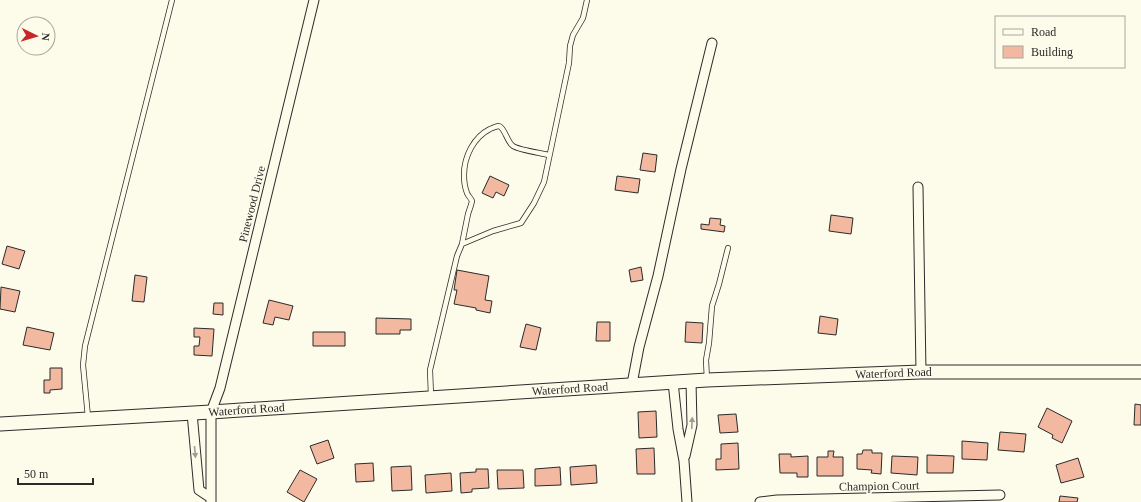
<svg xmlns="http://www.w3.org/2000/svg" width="1141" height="502" font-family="Georgia,serif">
  <rect width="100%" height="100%" fill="#fdfbea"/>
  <path fill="#f2b8a0" stroke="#2b2b2b" d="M643 153 657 155 655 172 640 170Z
    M490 176 509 185 504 196 496 192 493 198 482 193Z
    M617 176 640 179 638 193 615 190Z
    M831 215 853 218 851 234 829 231Z
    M710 218 721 219 720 225 725 226 724 232 701 229V224L709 225Z
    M7 246 25 251 19 269 2 264Z
    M641 267 643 280 631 282 629 270Z
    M457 270 489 276 485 300 492 301 490 313 476 310V308L454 304 457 290H454Z
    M135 275 147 277 144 302 132 301Z
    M1 287 20 291 15 312 0 309Z
    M269 300 293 306 289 320 275 317 273 325 263 323Z
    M214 303H223V315L213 314Z
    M820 316 838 319 836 335 818 333Z
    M376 318 411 319V330H400V334H376Z
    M597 322H610V341H596Z
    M686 322 703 323 702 343 685 342Z
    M526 324 541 328 536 350 520 347Z
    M27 327 54 333 50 350 23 345Z
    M194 328 214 329 212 356 194 355V346H199L200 337H194Z
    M313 332H345V346H313Z
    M50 368H62V389L50 390V393H44V380H50Z
    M1135 404 1141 405V425H1134Z
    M1047 408 1072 421 1062 443 1052 438 1053 435 1038 427Z
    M656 411 657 437 639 438 638 412Z
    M736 414 738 432 720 433 718 415Z
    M1000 432 1026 434 1024 452 998 450Z
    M328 440 334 458 317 464 310 446Z
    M962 441 988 443 987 460 962 459Z
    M738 443 739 469 716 470V459H721V444Z
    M654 448 655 474H637L636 449Z
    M863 450H872V453H882L881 474 871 473 872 470 857 469V454H862Z
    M828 451H834L833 457H843V476H817V457H828Z
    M779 454H791V457L808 456V477H797V473H780Z
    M927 455 954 456 953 473H927Z
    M892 456 918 457 917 475 891 473Z
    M1078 458 1084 477 1061 483 1056 465Z
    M373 463 374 481 356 482 355 464Z
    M596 465 597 483 571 485 570 467Z
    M411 466 412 490 392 491 391 467Z
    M560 467 561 485 535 486V469Z
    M476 469H488L489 488 472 489V492L461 493 460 473 476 472Z
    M300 470 317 479 304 502 287 492Z
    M497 470H523L524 488 498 489Z
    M451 473 452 491 426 493 425 475Z
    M1060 496 1078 498 1077 502H1059Z"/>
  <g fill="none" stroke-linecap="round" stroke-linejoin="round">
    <g stroke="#2b2b2b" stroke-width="6">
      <path id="lane" d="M462 244 468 214 471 205 472 201C471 198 468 196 467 193 465 188 464 180 464 175 464 156 474 137 490 129 493 128 496 126 499 126 505 128 507 142 513 146 519 150 541 153 549 155
        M707 380 706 360 709 343 712 306 719 284 728 248
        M431 396 430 370 457 256 462 244 493 231 521 223 534 203 544 182 569 63 570 46 573 35 583 18 587 0
        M88 417 83 365 85 346 172 0"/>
    </g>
    <g stroke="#2b2b2b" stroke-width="11">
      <path id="street" d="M918 187 921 372
        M673 382 678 429 684 461 687 502
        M632 384 639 347 658 276 681 169 712 43
        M192 413 199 490 211 498
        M685 456 692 425 691 381
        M211 502V412L220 388 314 0
        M760 502 777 500 1000 495"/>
    </g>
    <g stroke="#2b2b2b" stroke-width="15">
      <g id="secondary">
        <path id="s1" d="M0 424 211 412 707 380 921 372H1141"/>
      </g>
    </g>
    <use href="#lane" stroke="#fdfbea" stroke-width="4.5"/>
    <use href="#street" stroke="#fdfbea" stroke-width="9"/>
    <use href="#secondary" stroke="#fdfbea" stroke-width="13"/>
  </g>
  <defs><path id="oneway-solid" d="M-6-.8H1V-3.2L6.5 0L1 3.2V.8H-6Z"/></defs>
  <g fill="#9e9d94">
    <use href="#oneway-solid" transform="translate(692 423) rotate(-87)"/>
    <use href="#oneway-solid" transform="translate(195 452) rotate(85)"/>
  </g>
  <g text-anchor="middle" stroke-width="3" stroke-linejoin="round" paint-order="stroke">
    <g font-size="12" fill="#2b2b2b" stroke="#fdfbea">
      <text transform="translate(252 204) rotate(-76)" y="4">Pinewood Drive</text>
      <text dy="4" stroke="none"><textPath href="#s1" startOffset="895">Waterford Road</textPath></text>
      <text dy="4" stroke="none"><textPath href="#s1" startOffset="571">Waterford Road</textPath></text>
      <text dy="4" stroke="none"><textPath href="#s1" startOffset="247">Waterford Road</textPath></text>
      <text transform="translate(879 486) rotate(-1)" y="4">Champion Court</text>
    </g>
  </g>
  <rect x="995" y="16" width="130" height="52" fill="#fdfbea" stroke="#a9a89e"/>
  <rect x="1003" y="29" width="20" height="6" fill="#fdfbea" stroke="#a9a89e"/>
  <text x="1031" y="36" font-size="12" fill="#2b2b2b">Road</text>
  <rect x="1003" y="46" width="20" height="12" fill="#f2b8a0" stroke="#a9a89e"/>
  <text x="1031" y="56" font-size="12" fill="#2b2b2b">Building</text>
  <g transform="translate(36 36) rotate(95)"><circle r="19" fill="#fdfbea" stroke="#a9a89e"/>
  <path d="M0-3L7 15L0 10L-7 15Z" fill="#c62828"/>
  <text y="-6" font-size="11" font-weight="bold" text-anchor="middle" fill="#2b2b2b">N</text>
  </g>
  <path d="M18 478v6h75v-6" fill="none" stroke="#2b2b2b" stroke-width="2"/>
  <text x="24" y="478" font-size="12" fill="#2b2b2b" stroke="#fdfbea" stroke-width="3" paint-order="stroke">50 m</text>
</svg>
